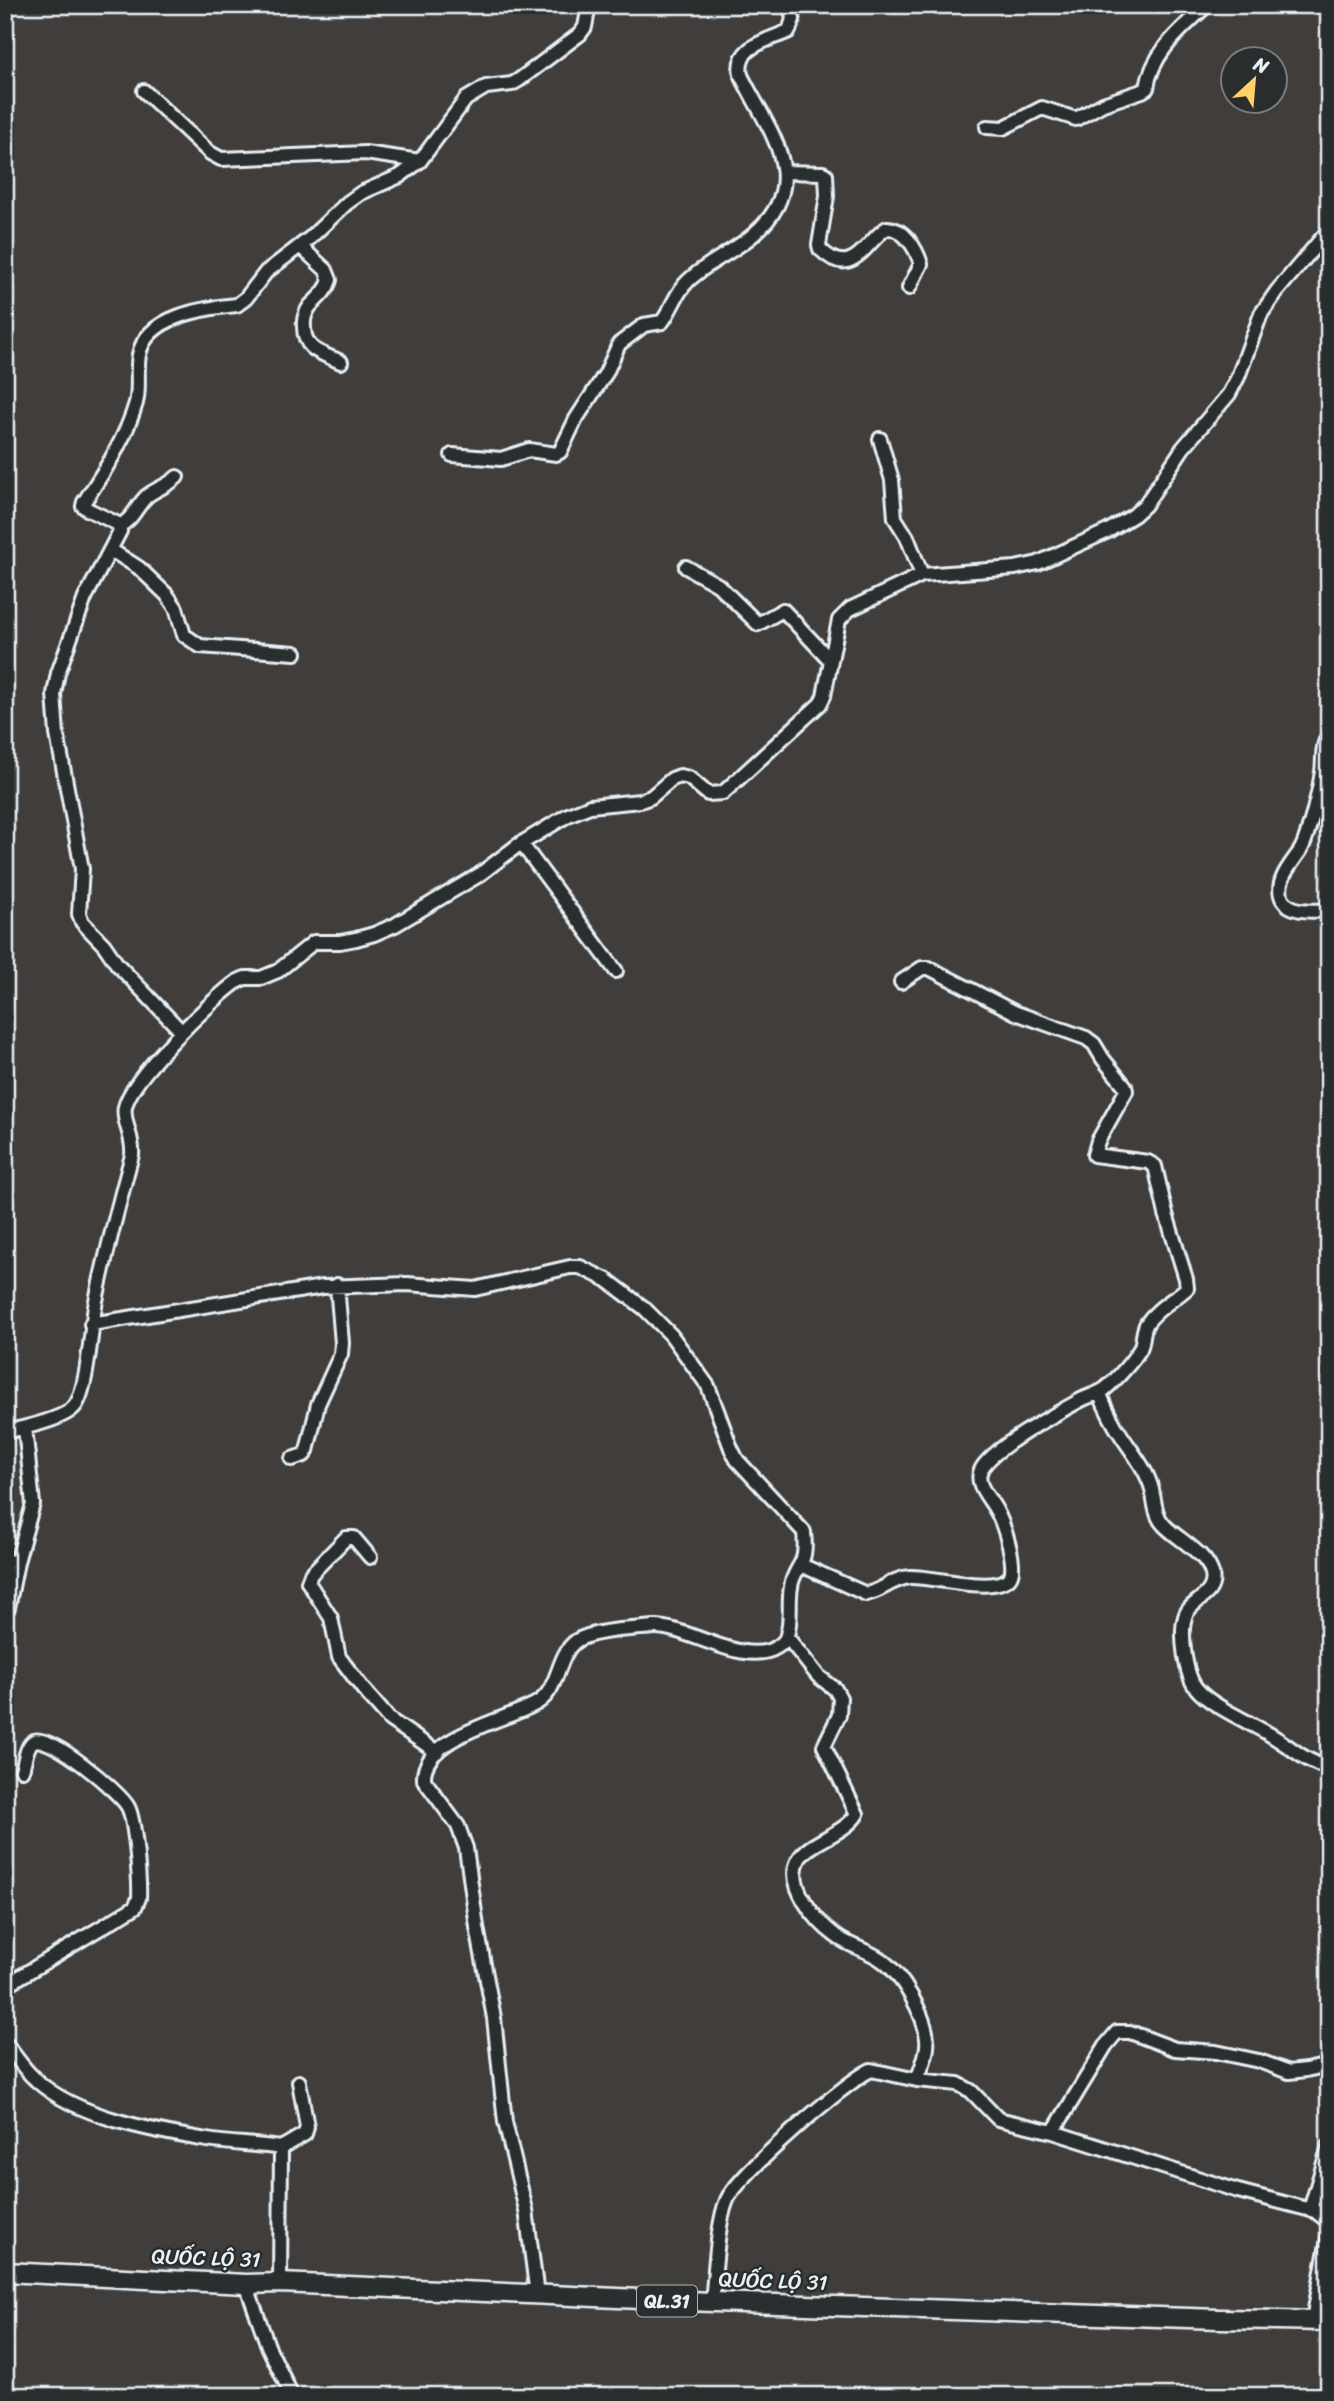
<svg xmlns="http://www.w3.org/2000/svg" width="1334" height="2401" font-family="Sriracha,sans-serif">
  <rect width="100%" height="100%" fill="#403d3b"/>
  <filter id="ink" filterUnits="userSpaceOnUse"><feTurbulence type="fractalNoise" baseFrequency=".0143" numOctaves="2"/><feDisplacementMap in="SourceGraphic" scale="14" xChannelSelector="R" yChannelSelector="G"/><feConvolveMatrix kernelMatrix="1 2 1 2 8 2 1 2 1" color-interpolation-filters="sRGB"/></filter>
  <g filter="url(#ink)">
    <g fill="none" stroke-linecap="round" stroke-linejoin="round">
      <g stroke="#e8f1f8" stroke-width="18">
        <path id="minor" d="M144 91 210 153 221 159 365 153 420 161
          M987 127 1003 128 1042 108 1076 119 1103 104 1142 91 1147 88C1152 52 1182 29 1207 5
          M785 172 823 173 826 175 827 196 819 245 820 249C853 282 866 240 887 228 904 228 916 248 921 264L909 288
          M300 246 326 270 330 280C327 291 318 298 310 306 305 313 303 319 304 327 304 351 322 353 341 362
          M880 439 892 480 895 518 907 537 922 575
          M452 455 501 459 529 450 556 454 560 452 576 419 606 373 619 344 644 325 662 322C672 309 676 292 688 281 707 262 734 252 754 234 815 181 768 131 741 75 735 45 768 41 789 31L793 19 790 5
          M119 526C133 520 136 506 147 496 157 488 168 486 177 477
          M111 550 139 568 167 595 176 608 184 635 200 646 295 653
          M686 567 718 585 758 624 783 610 830 660
          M1329 735C1321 746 1324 759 1322 772 1319 791 1314 812 1308 831 1306 837 1304 845 1300 851 1292 863 1273 883 1283 900 1292 914 1314 910 1329 911
          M521 843 616 971
          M181 1031 117 964 104 945 82 922 79 914 82 869 57 734 54 694 58 673 85 598 120 531 118 524 87 509 83 506 84 502C104 472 126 438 136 403 140 388 136 371 139 355 146 316 204 308 237 305L246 298 266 272 309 239 347 203 361 193 400 176 420 161 466 99 486 87 512 84 519 80 580 34 585 27 589 5
          M91 1324 323 1287 407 1284 475 1289 570 1267H580L607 1280 644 1308 671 1335 708 1386 731 1448 737 1460 804 1532C805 1542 806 1554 801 1563 797 1571 792 1577 791 1587 788 1602 792 1620 787 1635 786 1640 782 1644 777 1647 745 1668 687 1626 654 1627 635 1629 592 1630 576 1641 556 1656 560 1689 537 1703 509 1720 421 1736 424 1780L458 1826 466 1848 477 1927 494 2018 505 2122 526 2210 537 2295
          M1099 1392C1105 1407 1112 1422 1121 1435 1131 1451 1145 1467 1151 1486 1155 1499 1154 1515 1164 1525 1178 1540 1207 1553 1212 1574 1217 1597 1189 1600 1185 1617 1180 1633 1185 1676 1197 1689 1211 1706 1249 1722 1269 1734 1290 1746 1305 1762 1329 1768
          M5 1432C22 1428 64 1420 75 1406 88 1389 91 1325 96 1301 106 1252 119 1203 132 1155 134 1137 122 1121 125 1107 131 1078 212 999 238 981L245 978H261L278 971 314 942H340L356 939 374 934 395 925 479 875 517 846 568 815 590 806 640 801 651 797 672 779 680 776 689 778 708 794 723 793 820 704 824 696 839 620 850 609 922 575 1015 568 1038 563 1108 531 1134 515 1145 505 1183 448 1229 394 1238 377 1261 314 1277 291 1329 230
          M292 1459 304 1455 307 1451 318 1404 341 1354 342 1343 337 1285
          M370 1557 354 1538H346L311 1574 308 1582 331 1618 339 1657 363 1689 390 1720 437 1752
          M5 1561 17 1562 33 1504 25 1428
          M801 1565 866 1594C881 1592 893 1578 910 1577 932 1576 992 1594 1009 1578 1019 1569 1003 1523 997 1512 991 1499 974 1485 981 1470 990 1449 1059 1412 1081 1400 1088 1396 1098 1394 1105 1389 1117 1379 1132 1362 1140 1349 1144 1340 1142 1331 1147 1323 1157 1308 1174 1300 1187 1288L1186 1279 1166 1214 1155 1166 1148 1162 1094 1155 1098 1141 1126 1091 1125 1086 1103 1059 1094 1044 1086 1038 1016 1013 929 968H922L901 982
          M8 1608 17 1562
          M787 1637 818 1676 835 1689 840 1698 839 1715 824 1746 857 1814C845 1834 808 1842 799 1859 784 1885 817 1922 836 1936 850 1947 869 1950 883 1961 902 1975 925 2015 927 2039 929 2052 921 2068 917 2080
          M5 1986 135 1907 139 1898C140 1881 135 1820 128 1807 120 1792 49 1733 34 1741 26 1745 25 1762 22 1770
          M5 2043C15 2055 24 2070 36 2080 76 2117 154 2131 207 2140 231 2144 257 2144 281 2148
          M1053 2132 1106 2045 1117 2032H1130L1175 2049 1216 2052 1259 2061 1289 2072 1306 2070 1329 2065
          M1310 2210 1329 2146
          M280 2283 281 2148 305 2134 307 2127 299 2082
          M246 2284 268 2346 292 2396
          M712 2302C715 2275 717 2223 727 2200 737 2176 845 2082 871 2070L917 2080 958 2084 971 2091 998 2119 1053 2132 1238 2191 1315 2211 1329 2222
          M1313 2320 1329 2233"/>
      </g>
      <g stroke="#e8f1f8" stroke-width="23">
        <path id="highway" d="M5 2272 246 2284 280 2283 685 2301 1219 2319 1329 2321"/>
      </g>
      <use href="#minor" stroke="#2a2d2e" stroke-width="12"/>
      <use href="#highway" stroke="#2a2d2e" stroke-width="18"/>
    </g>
  </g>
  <g text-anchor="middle" stroke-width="5" stroke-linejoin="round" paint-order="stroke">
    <rect fill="#2a2d2e" stroke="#afb6bb" stroke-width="2" x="637" y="2285.5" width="60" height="31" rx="5"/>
    <g font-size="19" font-weight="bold" fill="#e8f1f8">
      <text x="667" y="2308">QL.31</text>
    </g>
    <g font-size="21" fill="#e8f1f8" stroke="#2a2d2e">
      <text transform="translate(206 2258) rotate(2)" y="7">QUỐC LỘ 31</text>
      <text transform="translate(773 2281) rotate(2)" y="7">QUỐC LỘ 31</text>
    </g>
  </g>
  <rect width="1334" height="2401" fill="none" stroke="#2a2d2e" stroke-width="28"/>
  <rect x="14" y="14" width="1306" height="2373" fill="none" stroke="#e8f1f8" stroke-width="2.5" filter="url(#ink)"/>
  <g transform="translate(1254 80) rotate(26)"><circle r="33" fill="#2a2d2e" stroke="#767b7f" stroke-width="2"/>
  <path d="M0-5L12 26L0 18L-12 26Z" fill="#ffd166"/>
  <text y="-10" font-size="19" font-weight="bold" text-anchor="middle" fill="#e8f1f8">N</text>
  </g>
</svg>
